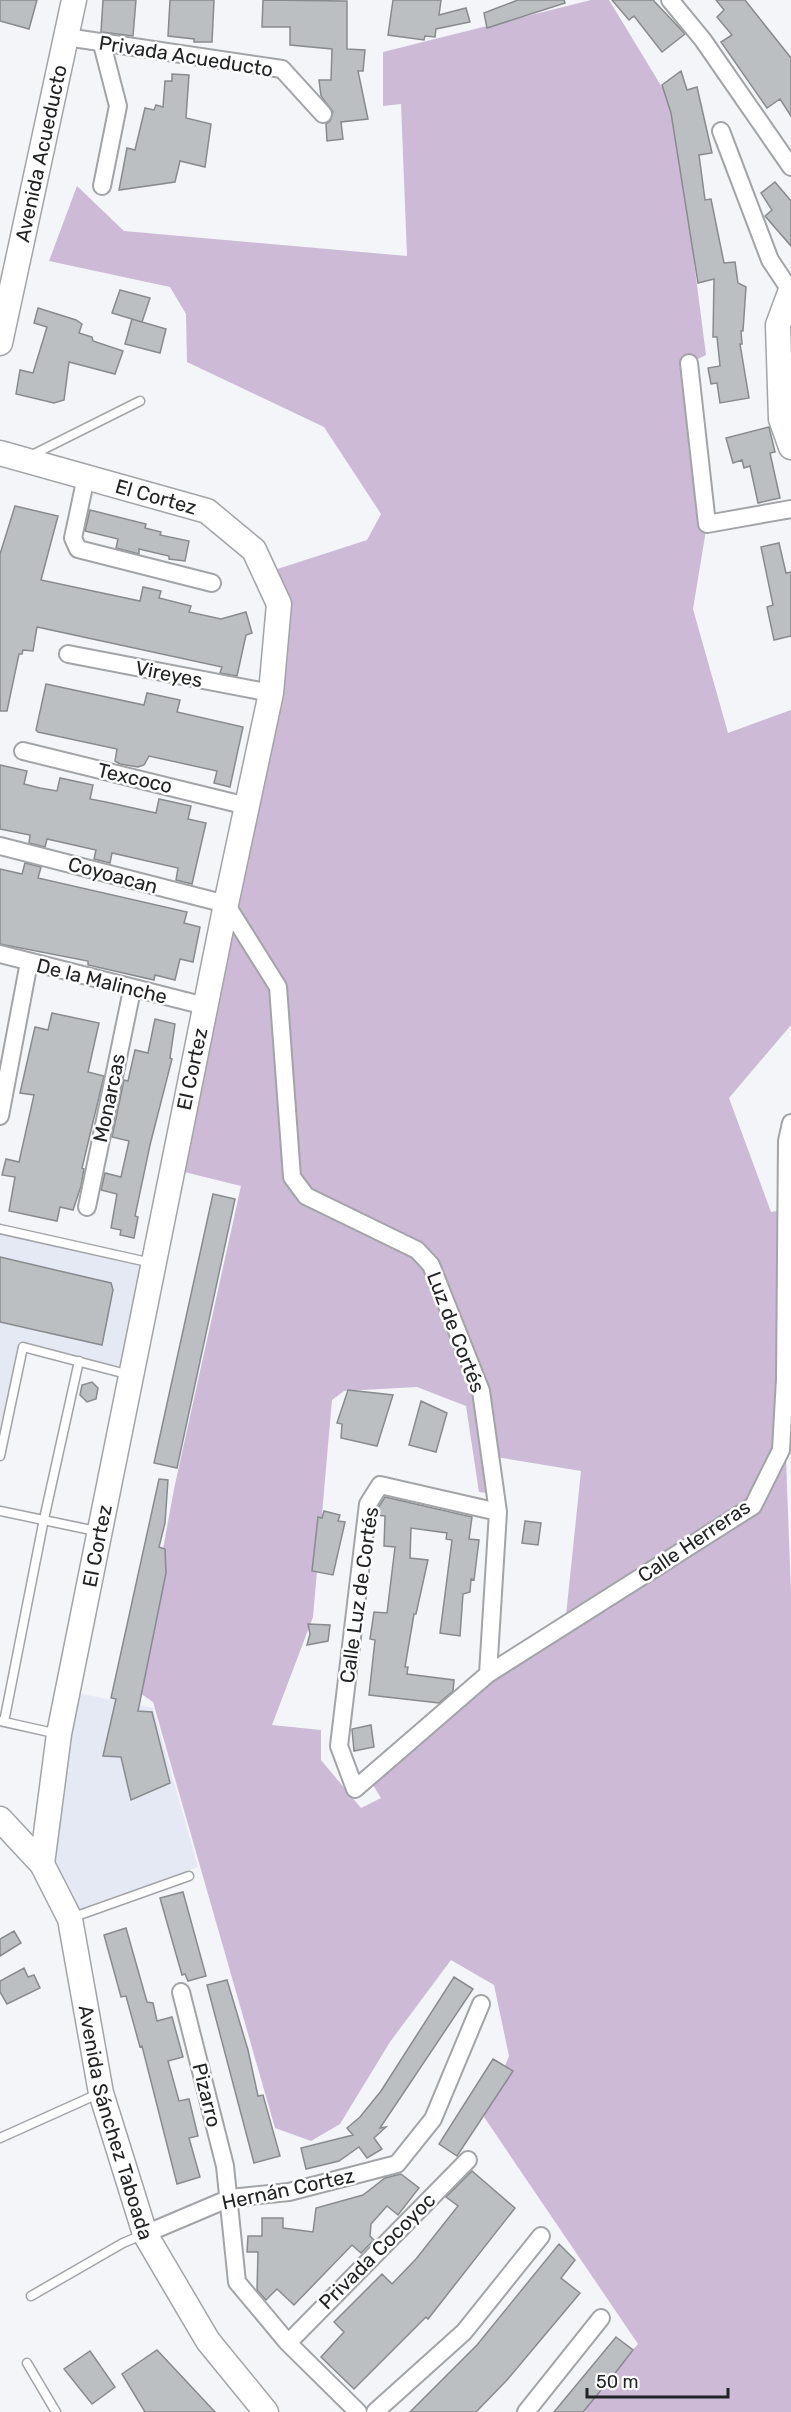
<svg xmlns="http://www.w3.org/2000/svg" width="791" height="2412" font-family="Rubik,sans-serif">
  <rect width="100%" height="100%" fill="#f4f5f9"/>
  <path fill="#e5e9f4" d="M0 1234 143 1265 123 1368 20 1343 0 1439Z
    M77 1693 153 1708 198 1867 77 1911 53 1862Z"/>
  <path fill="#ccbad7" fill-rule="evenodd" d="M591 0H609L674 107 706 355 690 363 707 524 693 609 728 733 791 710V1025L729 1098 771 1212 789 1209 784 1403 791 1594V2412H579L638 2344 484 2117 509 2056 494 1985 451 1960 390 2042 340 2124 311 2141 275 2128 153 1702 137 1691 174 1489 241 1186 172 1169 279 604 265 573 367 540 381 514 324 427 187 362 186 314 170 287 49 261 77 186 124 231 407 256 401 104 383 106V52ZM417 1387 466 1406 479 1492 496 1494 490 1456 581 1471 565 1625 488 1674 368 1777 381 1798 361 1808 321 1760V1730L272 1725 313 1617 332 1400 344 1391Z"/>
  <path fill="#bcbfc2" stroke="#888b8e" stroke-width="1.5" d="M0 0H37L29 29 0 21Z
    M103 0H136L133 36 101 32Z
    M170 0H214L212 42H194V39L168 36Z
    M263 0 347 1V49L365 50 363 71H358L368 119 341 122 343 139 327 141 326 124 330 121 333 112 321 96 319 80H331L332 49 290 45V27H262Z
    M393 0H441L439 15 466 8 470 22 436 29 435 37 425 36 424 40 388 35Z
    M518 0H564L565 3 487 28 484 13Z
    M612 0H653L685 34 662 52 634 16 629 20Z
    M716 0H745L791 58V116L780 99 767 108 721 42 732 35 717 17 724 10Z
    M681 71 687 90 697 87 712 153 699 155 705 200 711 199 724 263 735 262 738 283 746 287 743 331H741L742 344H740L749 398 720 403 717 383 711 384 708 368 720 366 717 337H713L714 279 698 283 671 113 662 85Z
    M172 74 189 75 186 118 211 124 205 167 180 161 175 182 119 190 127 148 135 150 145 108 154 110 156 105 163 107 165 81H172Z
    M775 182 791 201V246L765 216 772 210 761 193Z
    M120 290 150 298 142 322 112 313Z
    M38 308 76 320 82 324 79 333 92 337 93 341 123 351 115 374 69 362 64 400 54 403 16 394 20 370 33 373 47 327 34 323Z
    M132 319 166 329 160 353 125 344Z
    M769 427 775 452 770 453 780 498 758 503 750 466 744 468 742 460 733 463 726 438Z
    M15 506 58 516 41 580 140 601 143 587 161 591 159 598 191 606 189 612 221 619 246 612 252 633 246 635 237 676 220 673 222 667 37 627 33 651 23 650 22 654H19L7 711H0V554Z
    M90 510 146 524 145 528 161 532 160 535 189 541 185 561 169 559V556L139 549V554L116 548 118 539 85 531Z
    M779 543 786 573 791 572V636L774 640 767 607 773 605 761 547Z
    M46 684 144 705 147 693 180 700 177 712 243 727 230 787 214 783 217 771 149 756 144 765 138 767 120 764 115 761 117 749 38 732 36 730Z
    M0 765 27 771 24 784 40 788 57 791 60 778 93 785 90 799 106 802 156 813 159 799 191 806 188 819 206 823 192 884 176 880 178 868 112 853 110 863 94 859 96 850 47 839 45 847 29 843 30 835 0 829Z
    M25 863 41 867 38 878 187 912 184 923 200 927 193 962 180 959 175 980 155 975 154 980 88 965V961L0 944V869L22 874Z
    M52 1013 99 1023 88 1072 104 1076 82 1168 84 1169 81 1186 73 1210 60 1207 57 1221 9 1211 15 1177 2 1175 6 1159 19 1162 34 1095 20 1093 35 1027 48 1030Z
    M155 1019 175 1024 170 1058 172 1059 150 1145 135 1216 138 1217 134 1238 120 1235 121 1230 111 1228 117 1194 101 1190 105 1173 121 1177 129 1141 112 1137 124 1080 128 1081 135 1050 148 1053Z
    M213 1194 235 1199 177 1468 154 1463Z
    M0 1257 111 1283 113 1290 102 1345 0 1322Z
    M92 1382 98 1388 96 1399 87 1402 80 1395 82 1385Z
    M348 1390 393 1395 377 1446 341 1438 342 1424 337 1423Z
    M421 1401 447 1413 436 1452 409 1445Z
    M159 1479 168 1480 165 1523 159 1547 165 1549 166 1573 138 1711 152 1712 170 1783 131 1800 121 1757 103 1756 116 1699 111 1698Z
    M385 1497 472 1517 469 1539 479 1540 474 1580 471 1579 470 1592 463 1594 460 1636 440 1633 452 1540 446 1539 447 1533 411 1528 410 1558 428 1560 416 1614H414L405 1667H408L407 1674 454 1680 453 1691 439 1703 369 1695 375 1640 370 1639 374 1612 387 1613 395 1547 384 1546 385 1516 377 1515 378 1508Z
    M324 1511 340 1515 338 1521 345 1522 333 1575 312 1571 318 1517 322 1518Z
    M525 1521 541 1523 538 1545 522 1543Z
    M308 1624 330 1625 328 1641 307 1645 310 1634Z
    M371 1725 374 1747 354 1751 352 1729Z
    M183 1892 206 1976 188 1981 185 1974 182 1975 160 1898Z
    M126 1928 147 2002 153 2003 157 2021 172 2017 183 2057 168 2061 179 2101 189 2099 198 2136 189 2138 200 2177 177 2184 142 2046 140 2047 126 1996 121 1997 104 1935Z
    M14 1931 21 1943 0 1956V1939Z
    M24 1968 28 1977 34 1975 40 1988 7 2004 0 1992V1981Z
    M454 1977 473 1989 380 2128 386 2127 374 2138 382 2149 367 2158 359 2147 339 2161 306 2169 301 2148 353 2135 347 2128 360 2117 381 2091Z
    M227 1980 248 2050 258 2096 263 2095 280 2156 254 2163 207 1985Z
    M493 2059 513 2071 457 2156 439 2144Z
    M472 2171 515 2208 428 2319 426 2317 354 2389 321 2357 344 2332 334 2322 382 2274 392 2284 416 2259 458 2206 446 2197Z
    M401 2174 419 2188 398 2215 387 2206 371 2224 370 2236 374 2240 361 2253 352 2245 294 2305 277 2289 266 2300 257 2290 258 2252H247L248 2236H262V2218H283V2228L313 2232 316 2208 363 2195 385 2178Z
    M559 2244 575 2260 561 2278 580 2293 507 2380 476 2412H410L477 2345Z
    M616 2337 633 2350 616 2372 583 2412H554Z
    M157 2350 187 2382 215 2412H145L122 2374Z
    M90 2351 115 2387 92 2404 64 2369Z"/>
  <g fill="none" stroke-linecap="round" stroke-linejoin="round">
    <g stroke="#a2a4a7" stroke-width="11">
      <path id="lane" d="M30 456 140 401
        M0 1229 152 1263
        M0 1456 23 1347 130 1375
        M0 1511 96 1531
        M0 1721 58 1734
        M4 1722 44 1519 79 1361
        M71 1918 189 1876
        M0 2138 100 2093
        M31 2296 123 2243 142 2235
        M27 2363 56 2412"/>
    </g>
    <g stroke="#a2a4a7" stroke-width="20">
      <path id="street" d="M670 0 703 40 791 167
        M66 37 282 69 323 114
        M721 131 770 260 790 290
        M102 186 118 106 102 44
        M689 363 707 524 791 509
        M86 477 73 538 78 549 212 583
        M68 654 271 693
        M23 751 247 806
        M0 846 226 904 278 987 292 1177 306 1196 417 1250 431 1265 481 1391 498 1512 488 1674
        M0 954 205 1006
        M0 1116 29 962
        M87 1207 132 990
        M498 1512 380 1485 368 1504 339 1746 355 1789 488 1674 753 1506 781 1450 785 1379 787 1141 791 1123
        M181 1992 225 2166 237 2282 288 2343 358 2412
        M145 2234 230 2198 289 2192 397 2164 433 2119 481 2004
        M288 2343 468 2160
        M375 2412 464 2332 541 2236
        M526 2412 601 2318"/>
    </g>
    <g stroke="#a2a4a7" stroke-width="27">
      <g id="secondary">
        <path d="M791 290 778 325 781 419 791 447"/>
        <path id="s1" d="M0 343 74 0"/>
        <path id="s2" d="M0 453 207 511 254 550 279 604 271 693 226 904 59 1734 42 1864"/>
        <path id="s3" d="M0 1819 42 1864 70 1919 101 2093 145 2234 208 2341 266 2412"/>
      </g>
    </g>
    <use href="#lane" stroke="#fff" stroke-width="8"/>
    <use href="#street" stroke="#fff" stroke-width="16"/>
    <use href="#secondary" stroke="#fff" stroke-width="24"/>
  </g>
  <g text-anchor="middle" stroke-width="5" stroke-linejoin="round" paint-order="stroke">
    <g font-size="20" fill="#222324" stroke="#fff">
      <text transform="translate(186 56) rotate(9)" y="7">Privada Acueducto</text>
      <text dy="7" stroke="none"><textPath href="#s1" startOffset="194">Avenida Acueducto</textPath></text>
      <text dy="7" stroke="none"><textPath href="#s2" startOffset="162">El Cortez</textPath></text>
      <text transform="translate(169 674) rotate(11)" y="7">Vireyes</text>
      <text transform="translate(135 778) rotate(13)" y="7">Texcoco</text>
      <text transform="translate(113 875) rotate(15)" y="7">Coyoacan</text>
      <text transform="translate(102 981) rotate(14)" y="7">De la Malinche</text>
      <text transform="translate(192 1069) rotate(-78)" y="7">El Cortez</text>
      <text transform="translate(109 1098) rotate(-78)" y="7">Monarcas</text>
      <text transform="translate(456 1332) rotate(69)" y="7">Luz de Cortés</text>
      <text transform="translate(694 1541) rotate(-34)" y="7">Calle Herreras</text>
      <text transform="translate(97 1546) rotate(-79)" y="7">El Cortez</text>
      <text transform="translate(359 1595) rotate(-82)" y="7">Calle Luz de Cortés</text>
      <text transform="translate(207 2095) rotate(76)" y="7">Pizarro</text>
      <text dy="7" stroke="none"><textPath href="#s3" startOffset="332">Avenida Sánchez Taboada</textPath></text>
      <text transform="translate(288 2189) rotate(-12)" y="7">Hernán Cortez</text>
      <text transform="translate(377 2251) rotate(-45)" y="7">Privada Cocoyoc</text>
    </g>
  </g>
  <path d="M587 2388v9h141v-9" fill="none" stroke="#222324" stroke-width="3"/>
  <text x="596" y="2388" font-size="18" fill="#222324" stroke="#ffffff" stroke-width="4.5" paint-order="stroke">50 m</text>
</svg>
